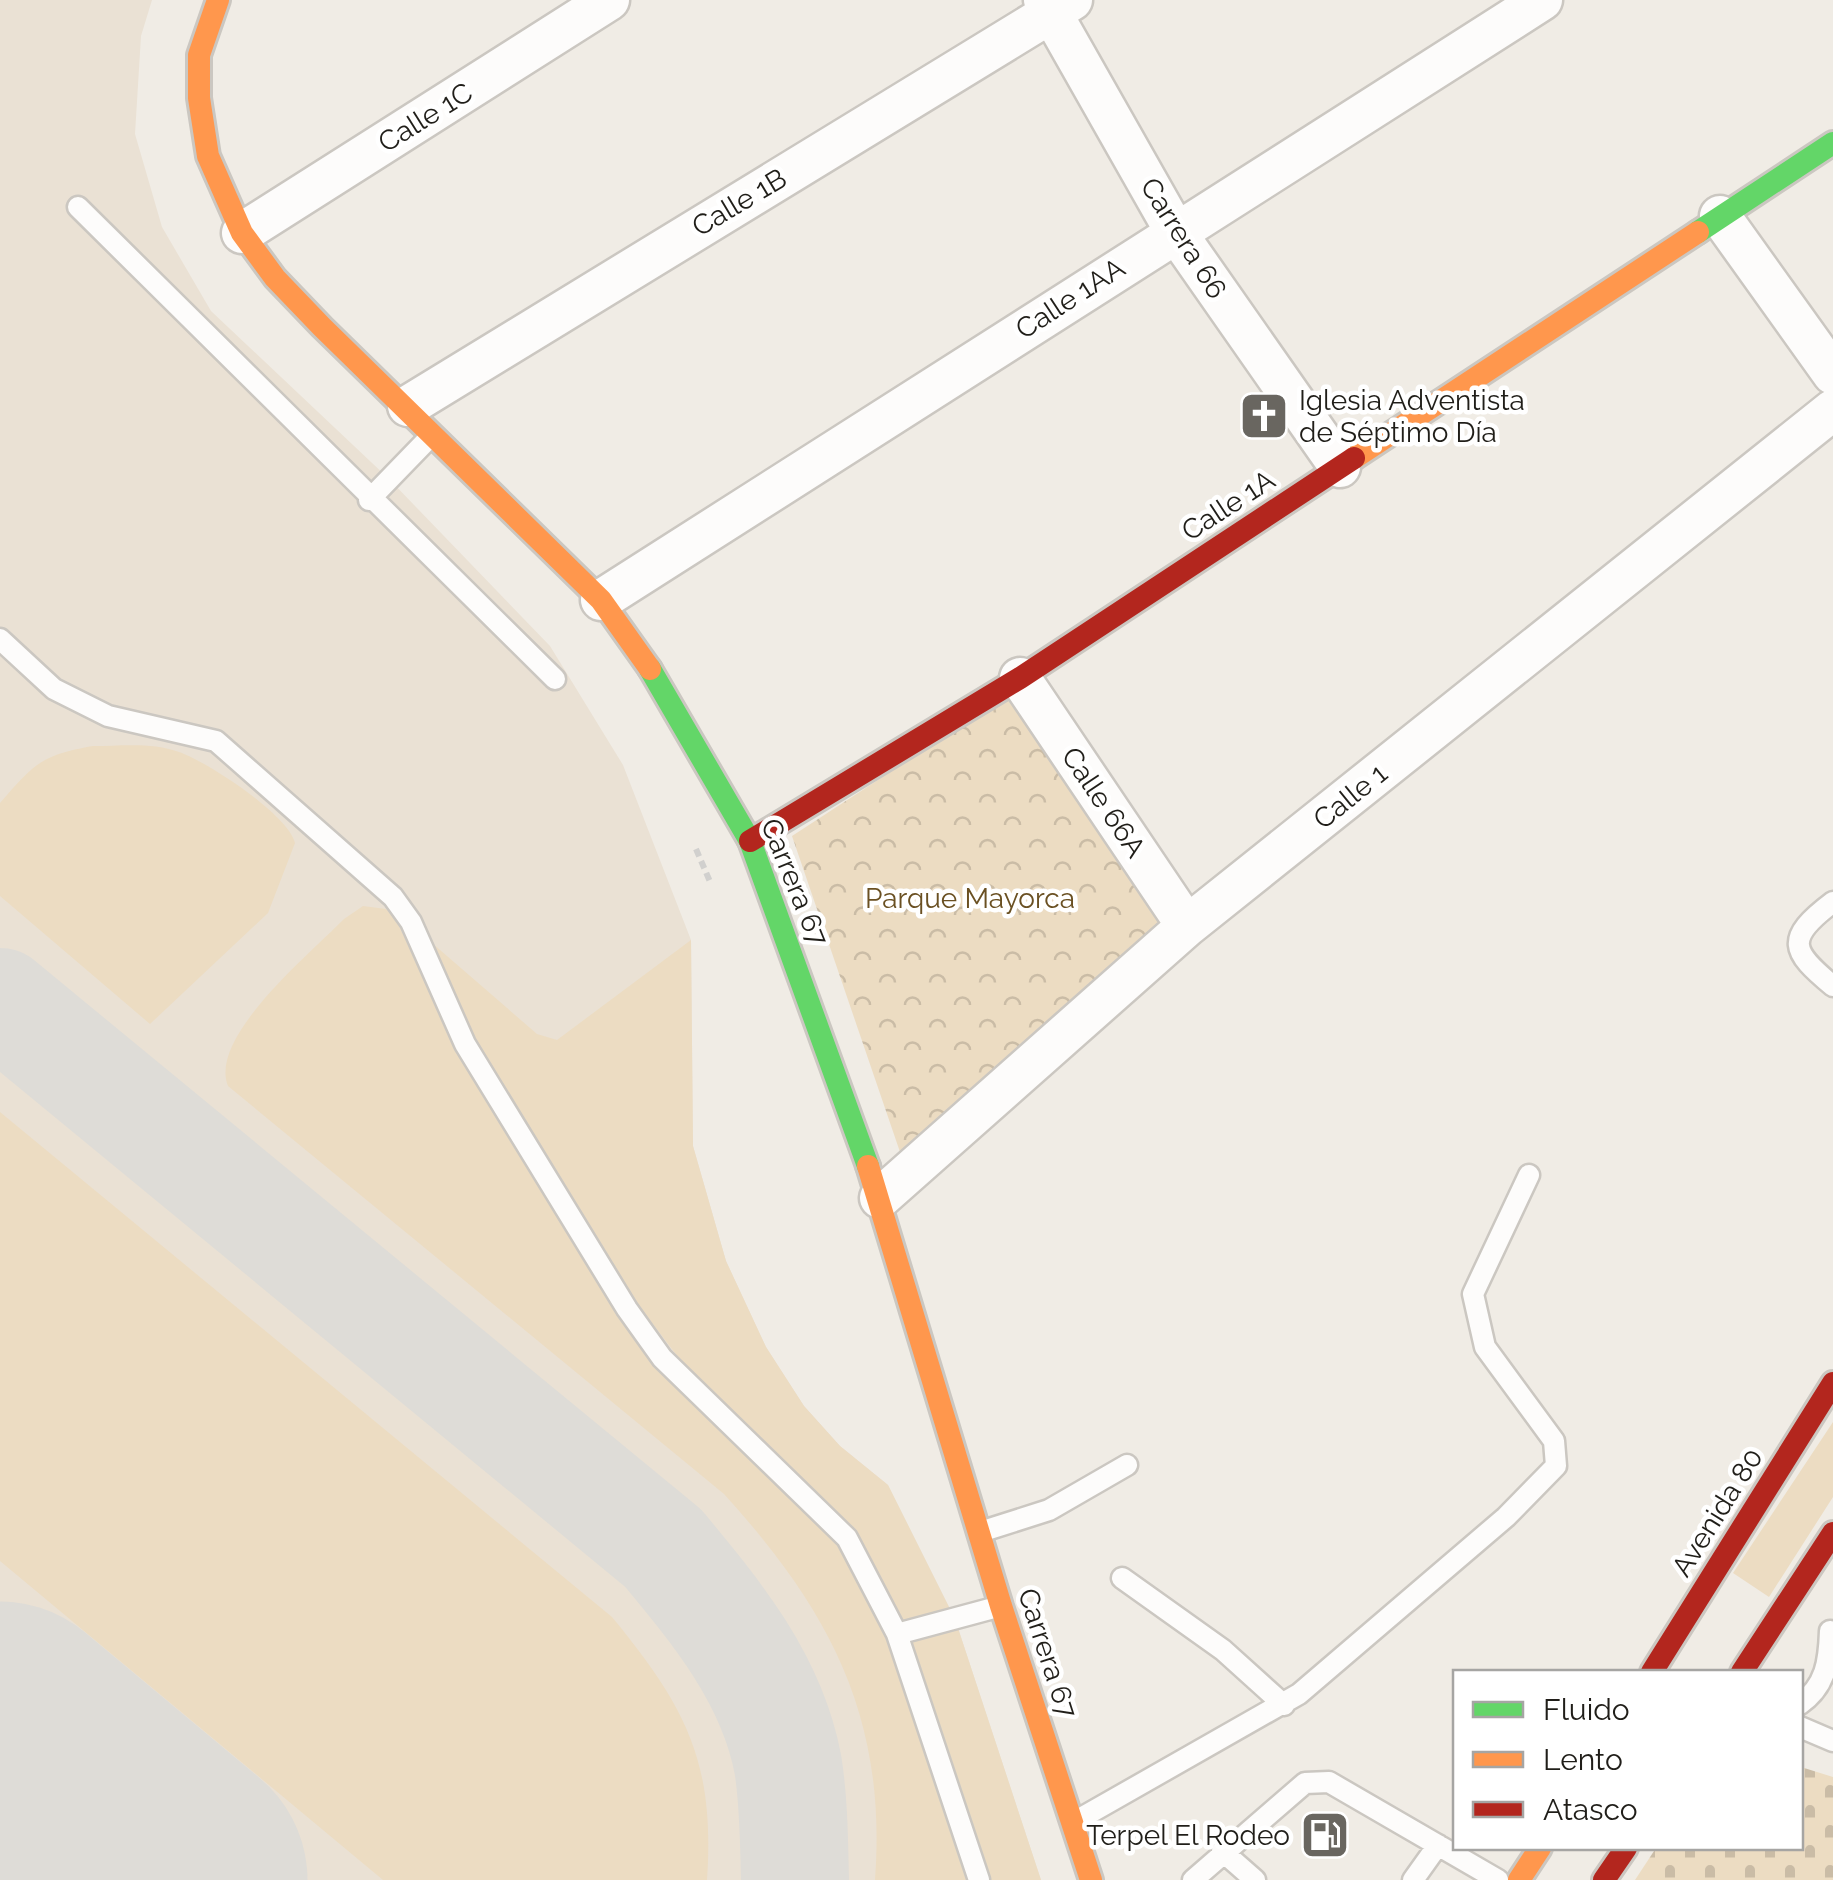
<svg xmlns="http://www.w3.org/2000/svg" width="1833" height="1880" font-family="Raleway,sans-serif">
  <defs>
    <pattern id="cemetery-stones" width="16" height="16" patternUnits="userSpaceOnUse" patternTransform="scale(2.5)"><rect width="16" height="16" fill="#ecdcc2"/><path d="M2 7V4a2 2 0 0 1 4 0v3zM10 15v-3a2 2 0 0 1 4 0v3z" fill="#cabca6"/></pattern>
    <pattern id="park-crowns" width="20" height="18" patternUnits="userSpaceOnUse" patternTransform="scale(2.5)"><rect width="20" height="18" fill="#ecdcc2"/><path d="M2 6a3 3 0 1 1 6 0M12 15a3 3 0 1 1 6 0" fill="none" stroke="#cabca6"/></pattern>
  </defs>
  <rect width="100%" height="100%" fill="#f0ece5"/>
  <path fill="#eae1d4" d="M0 0H152L141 36 135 134 162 227 211 311 389 479 550 646 623 765 691 940 693 1146 726 1261 766 1347 804 1406 840 1446 888 1485 955 1619 1041 1880H0Z"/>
  <path fill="#ecdcc2" d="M93 746C121 746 153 742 179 752 206 761 289 815 295 843L268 913 150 1024 0 896V803C34 764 41 755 93 746Z
    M363 906 386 909 395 918 456 1044 625 1311 827 1522 886 1624 973 1880H875C887 1717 830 1611 724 1494L228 1086C208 1037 311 953 344 919Z
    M425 937 537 1034 557 1040 691 940 693 1146 726 1261 766 1347 804 1406 840 1446 888 1485 955 1619 1041 1880H986C958 1776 924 1670 874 1574L694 1378 640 1307 468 1034Z
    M0 1112 612 1617C686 1707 715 1762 707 1880H383L0 1561Z
    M1833 1422V1497L1769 1597 1733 1573Z"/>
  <path fill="url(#cemetery-stones)" d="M1801 1767 1833 1777V1880H1635L1656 1848H1800Z"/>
  <path fill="url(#park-crowns)" d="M1013 692 1166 928 900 1152 792 836Z"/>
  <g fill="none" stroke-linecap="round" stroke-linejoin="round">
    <path stroke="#dedcd7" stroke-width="108" d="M0 1002 663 1548C717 1613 772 1679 788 1765 794 1803 794 1842 795 1880"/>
    <path stroke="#dedcd7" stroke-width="265" d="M0 1734 175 1880"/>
    <g stroke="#cbc7c1" stroke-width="25">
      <path id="lane" d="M78 207 555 679
        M369 500 430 437
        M0 639 54 689 108 716 216 741 393 897 411 922 465 1044 627 1309 662 1358 847 1538 897 1634 979 1880
        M1833 902C1784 939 1791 951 1833 986
        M980 1532 1049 1510 1127 1465
        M1122 1578 1223 1650 1284 1705
        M897 1634 1001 1606
        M1800 1704C1826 1686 1829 1661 1830 1631
        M1800 1727 1833 1741
        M1074 1822 1299 1694 1506 1517 1556 1466 1554 1441 1485 1347 1473 1294 1529 1175
        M1222 1851 1255 1880
        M1193 1880 1305 1783 1329 1782 1498 1880
        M1413 1880 1438 1845"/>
    </g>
    <g stroke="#cbc7c1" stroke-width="45">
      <path id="street" d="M1044 0 1175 231 1340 467
        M1720 216 1833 374
        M242 233 609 0
        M408 406 1072 0
        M601 600 1542 0
        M1020 678 1187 926
        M880 1198 1187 926 1833 410"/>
    </g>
    <g stroke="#cbc7c1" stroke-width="28">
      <path id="fast" d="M1698 232 1833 143
        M650 669 750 841 868 1166"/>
    </g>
    <g stroke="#cbc7c1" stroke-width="28">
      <path id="slow" d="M218 0 199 55V98L208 156 242 233 275 278 322 327 601 600 650 669
        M1354 458 1698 232
        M868 1166 1001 1606 1091 1880
        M1519 1880 1540 1848"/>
    </g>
    <g stroke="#cbc7c1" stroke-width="28">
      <path id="jam" d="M750 841 1020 678 1354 458
        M1652 1672 1833 1383
        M1742 1672 1833 1533
        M1604 1880 1626 1848"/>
    </g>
    <path stroke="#d1d0ce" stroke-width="6" stroke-dasharray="8 5" stroke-linecap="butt" d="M696 849 711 884"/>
    <use href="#lane" stroke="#fdfcfb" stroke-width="20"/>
    <use href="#street" stroke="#fdfcfb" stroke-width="40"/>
    <use href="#fast" stroke="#63d668" stroke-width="22"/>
    <use href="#slow" stroke="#ff974d" stroke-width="22"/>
    <use href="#jam" stroke="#b3261e" stroke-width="22"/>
  </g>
  <defs>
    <g id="church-square" transform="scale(2.5)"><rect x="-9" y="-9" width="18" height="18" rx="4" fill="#696660" stroke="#fff"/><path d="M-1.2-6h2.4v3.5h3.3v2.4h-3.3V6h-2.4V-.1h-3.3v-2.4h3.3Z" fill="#fff"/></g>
    <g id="fuel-square" transform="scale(2.5)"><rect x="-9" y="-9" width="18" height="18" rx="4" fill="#696660" stroke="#fff"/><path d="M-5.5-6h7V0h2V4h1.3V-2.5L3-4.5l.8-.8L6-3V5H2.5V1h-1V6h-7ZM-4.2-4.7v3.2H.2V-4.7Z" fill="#fff"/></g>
  </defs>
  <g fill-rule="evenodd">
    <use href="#church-square" x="1264" y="416"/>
    <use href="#fuel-square" x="1325" y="1835"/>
  </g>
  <g text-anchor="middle" stroke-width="9" stroke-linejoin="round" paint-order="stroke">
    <g font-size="28" fill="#201e19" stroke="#fff">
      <text transform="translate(425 117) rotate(-32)" y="10">Calle 1C</text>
      <text transform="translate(739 202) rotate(-31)" y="10">Calle 1B</text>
      <text transform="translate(1184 238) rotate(58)" y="10">Carrera 66</text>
      <text transform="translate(1070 298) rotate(-33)" y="10">Calle 1AA</text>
      <text transform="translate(1228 505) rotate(-33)" y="10">Calle 1A</text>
      <text transform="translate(1350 796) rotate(-39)" y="10">Calle 1</text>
      <text transform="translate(1104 802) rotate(56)" y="10">Calle 66A</text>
      <text transform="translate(795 882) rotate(68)" y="10">Carrera 67</text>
      <text transform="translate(1717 1512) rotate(-58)" y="10">Avenida 80</text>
      <text transform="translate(1048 1653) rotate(72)" y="10">Carrera 67</text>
    </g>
    <g font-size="28" fill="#201e19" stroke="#fff" text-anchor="start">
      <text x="1299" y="410">Iglesia Adventista<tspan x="1299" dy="32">de Séptimo Día</tspan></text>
      <text x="1290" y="1845" text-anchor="end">Terpel El Rodeo</text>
    </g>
    <g font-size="28" fill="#6a5022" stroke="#fff">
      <text x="970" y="908">Parque Mayorca</text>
    </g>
  </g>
  <rect x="1453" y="1670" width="350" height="180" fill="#ffffff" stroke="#a6a5a3" stroke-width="2.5"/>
  <rect x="1473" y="1702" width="50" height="15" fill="#63d668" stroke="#a6a5a3" stroke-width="2.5"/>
  <text x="1543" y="1720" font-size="30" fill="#201e19">Fluido</text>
  <rect x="1473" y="1752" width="50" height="15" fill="#ff974d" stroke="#a6a5a3" stroke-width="2.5"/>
  <text x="1543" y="1770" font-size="30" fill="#201e19">Lento</text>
  <rect x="1473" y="1802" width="50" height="15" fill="#b3261e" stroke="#a6a5a3" stroke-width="2.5"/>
  <text x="1543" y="1820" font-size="30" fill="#201e19">Atasco</text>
</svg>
